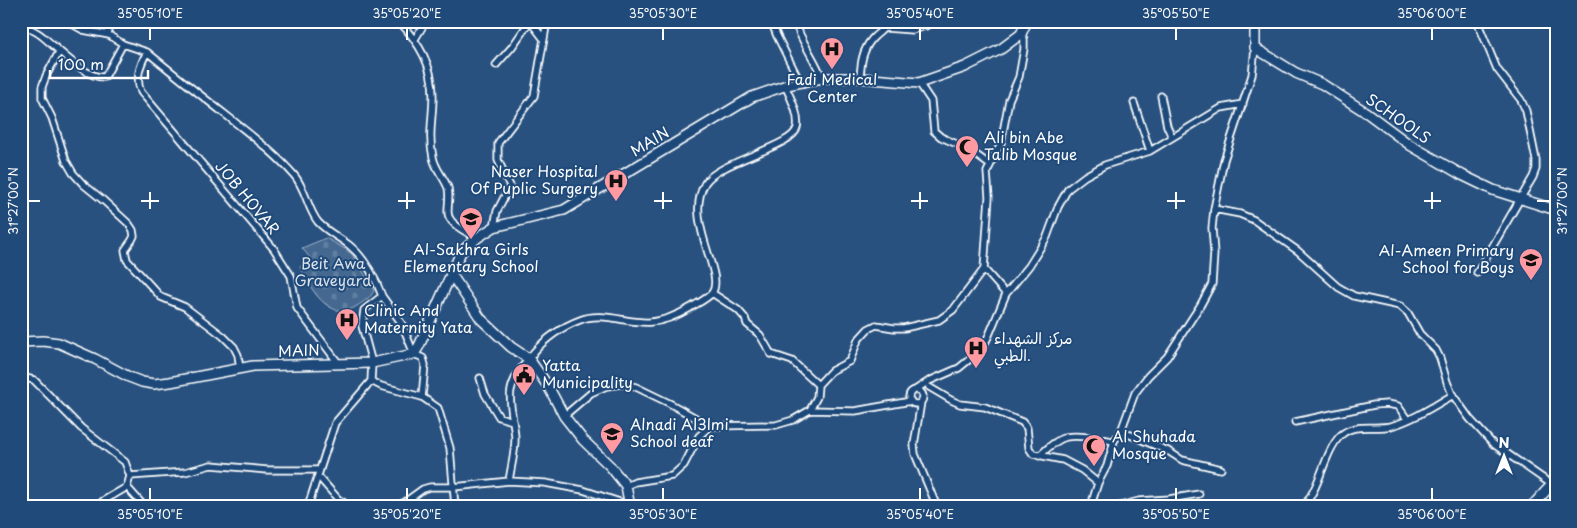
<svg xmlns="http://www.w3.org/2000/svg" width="1577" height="528" font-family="'Playpen Sans','Playpen Sans Arabic',sans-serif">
  <defs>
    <pattern id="cemetery-stones" width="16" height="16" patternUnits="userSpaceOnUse" patternTransform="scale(1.25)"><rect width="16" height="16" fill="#446890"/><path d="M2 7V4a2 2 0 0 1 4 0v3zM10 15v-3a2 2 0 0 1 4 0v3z" fill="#607fa1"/></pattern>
  </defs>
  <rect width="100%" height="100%" fill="#28517f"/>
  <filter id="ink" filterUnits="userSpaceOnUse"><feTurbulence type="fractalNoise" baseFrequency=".02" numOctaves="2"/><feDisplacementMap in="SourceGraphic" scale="10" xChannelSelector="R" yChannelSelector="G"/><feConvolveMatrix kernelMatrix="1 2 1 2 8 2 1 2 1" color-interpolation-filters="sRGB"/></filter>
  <g filter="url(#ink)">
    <path fill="url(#cemetery-stones)" stroke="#a2b4c8" d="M326 238 345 249 353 255 374 290C371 298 364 301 357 306 330 324 309 287 300 267L311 259 302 248Z"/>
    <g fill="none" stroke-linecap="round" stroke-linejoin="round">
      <g stroke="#fff" stroke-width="9">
        <path id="street" d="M67 21 83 30 109 35
          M105 21 109 35 123 44 147 52C175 75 203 97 231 119 253 137 275 153 294 175 306 189 307 208 318 222 327 232 339 237 349 245 365 258 375 277 382 296L364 310 362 326 372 363 371 381 335 423 310 500 305 507
          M399 21C419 43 433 65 433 96 433 116 428 137 433 157 435 169 444 177 448 188 450 196 448 203 448 211 447 224 467 232 477 238
          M771 21 777 36 800 82
          M795 21C800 41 815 58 822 78
          M1477 21 1497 69 1521 100 1526 111 1536 160V169L1533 177 1477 273
          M21 24C28 28 36 31 42 36 56 47 86 79 104 77L106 75 123 44
          M885 28 912 30 926 26
          M415 39 426 21
          M59 52 46 76 42 87V98L52 118 66 161 73 173 83 184 104 201 129 224 133 230 134 236 132 240 125 250 127 260 161 297 185 307 223 336 234 347 238 355 240 369
          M147 52C140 65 135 78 141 92L274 249 291 276 297 308 339 364
          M496 65 512 47 530 21 543 38
          M860 78C861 63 862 51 872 39 878 32 885 30 889 21
          M919 83 931 101 934 131 941 137 968 149 990 165
          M1161 96 1167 126 1172 137
          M1134 103 1150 151
          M1214 209 1240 214 1254 220 1298 251 1338 287 1354 296 1400 306 1408 313 1420 334 1436 350 1440 358 1447 382 1452 394 1470 419 1492 443 1551 484
          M494 227 497 211 510 186 498 160V143L534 96 547 21
          M984 269 1006 294
          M712 293 738 310 745 318 747 324 760 335 771 354 792 361 818 385 817 397 810 410
          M382 296 402 324 414 354 423 358 425 365 422 397
          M21 377 34 380 81 428 125 462 130 476 127 487 103 501 97 507
          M480 378 485 394 499 417 513 421
          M371 381 381 386 422 397 438 408 450 448 455 507
          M818 385 831 371 850 361 858 340 868 329 876 325 894 328H904L939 320 953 310 984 269 989 197 987 172 1001 143 1009 100 1019 77 1024 49V39L1021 34
          M929 387 951 400 960 404 985 407 1022 422 1027 428 1029 448 1033 454 1063 460 1082 470 1098 483
          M915 390 929 381 959 368 982 349 989 335 1006 294 1029 266 1047 237 1058 207 1068 189 1085 176 1105 165 1150 151 1221 108 1243 104
          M909 397a7 7 0 1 1 14 0a7 7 0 1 1-14 0Z
          M921 402 914 445 915 454 937 507
          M564 416 591 393 607 386 622 384 636 387 669 403 710 426 776 425 793 420 810 410 855 411 911 401
          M1295 422 1374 405 1387 404 1398 406 1407 419
          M1121 431 1168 451 1182 460 1221 469
          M1039 456C1047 449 1055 440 1066 437 1080 434 1100 439 1114 441
          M130 476 185 472 211 465 267 470H319
          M318 476 338 499 351 507
          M626 486 635 482 672 476 684 465 699 436 710 426
          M127 487 143 505 152 507
          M629 505 583 490 545 483 509 481C511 467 515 453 515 439 515 425 508 403 511 390 514 375 525 364 534 352 545 339 563 326 580 320 602 311 628 324 651 322 666 321 678 315 690 308 696 304 707 299 712 293 726 274 683 221 705 183 719 161 793 147 797 128 800 115 790 97 785 85
          M394 507 405 502 423 489 430 487H454L509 481
          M1094 507 1093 499 1098 483 1107 466 1114 441 1121 431 1135 393 1148 376 1167 357 1200 306 1212 284 1214 253 1212 228 1214 209 1224 160 1252 75 1255 48
          M1116 507 1139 501 1169 499 1199 494
          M1303 507C1321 486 1324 453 1340 436 1354 422 1374 430 1391 426 1413 420 1434 406 1453 395"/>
      </g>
      <g stroke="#fff" stroke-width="12">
        <path id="secondary" d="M1214 21 1233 23 1242 21
          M1255 21V48L1296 73 1322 84 1367 113 1410 145 1462 175 1493 190 1556 210
          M451 274 481 319 511 347 529 359 548 386 564 416 583 440 610 466 626 486 630 507
          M21 342 43 341 59 343 95 359 129 377 142 382 154 384 170 382 253 366 372 363 414 354 419 346 461 252 477 238 494 227 564 210 752 97 787 85 822 78H860L919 83 965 67 1001 49 1021 34 1027 21
          M1531 507 1556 480"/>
      </g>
      <use href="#street" stroke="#1f4a7a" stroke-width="5.5"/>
      <use href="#secondary" stroke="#1f4a7a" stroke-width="9"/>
    </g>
  </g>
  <path fill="none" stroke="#fff" stroke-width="2" d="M150 28V40M407 28V40M663 28V40M920 28V40M1176 28V40M1432 28V40M150 192V209M407 192V209M663 192V209M920 192V209M1176 192V209M1432 192V209M28 201H40M141 201H159M398 201H415M654 201H672M911 201H928M1167 201H1185M1424 201H1441M1537 201H1550M150 488V500M407 488V500M663 488V500M920 488V500M1176 488V500M1432 488V500"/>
  <defs>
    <g id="hospital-pin" transform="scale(1.25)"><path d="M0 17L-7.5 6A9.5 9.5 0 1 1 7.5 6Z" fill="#ff9aa2" stroke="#1f4a7a"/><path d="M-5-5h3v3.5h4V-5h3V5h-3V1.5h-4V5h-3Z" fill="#111"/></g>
    <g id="mosque-pin" transform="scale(1.25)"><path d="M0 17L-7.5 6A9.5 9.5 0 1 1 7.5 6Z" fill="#ff9aa2" stroke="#1f4a7a"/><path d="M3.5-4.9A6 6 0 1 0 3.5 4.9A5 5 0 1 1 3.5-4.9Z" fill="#111"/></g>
    <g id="school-pin" transform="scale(1.25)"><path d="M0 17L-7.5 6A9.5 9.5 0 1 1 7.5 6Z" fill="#ff9aa2" stroke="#1f4a7a"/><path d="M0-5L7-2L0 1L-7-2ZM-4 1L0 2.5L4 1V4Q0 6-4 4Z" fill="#111"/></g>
    <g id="civic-pin" transform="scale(1.25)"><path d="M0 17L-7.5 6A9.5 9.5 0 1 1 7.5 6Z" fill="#ff9aa2" stroke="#1f4a7a"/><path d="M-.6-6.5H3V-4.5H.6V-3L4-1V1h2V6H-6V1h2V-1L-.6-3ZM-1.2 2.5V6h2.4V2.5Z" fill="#111"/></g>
  </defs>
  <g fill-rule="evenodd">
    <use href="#hospital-pin" x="832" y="49"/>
    <use href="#mosque-pin" x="967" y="147"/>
    <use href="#hospital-pin" x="616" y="181"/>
    <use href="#school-pin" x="471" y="219"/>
    <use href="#school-pin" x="1531" y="260"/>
    <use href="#hospital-pin" x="347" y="320"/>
    <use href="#hospital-pin" x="976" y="348"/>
    <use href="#civic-pin" x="524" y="375"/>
    <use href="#school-pin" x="612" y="434"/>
    <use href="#mosque-pin" x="1094" y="446"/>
  </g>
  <g text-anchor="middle" stroke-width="4" stroke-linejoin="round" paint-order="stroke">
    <g font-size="15" fill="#fff" stroke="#1f4a7a" text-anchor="start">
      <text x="832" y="85" text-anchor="middle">Fadi Medical<tspan x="832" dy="17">Center</tspan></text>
      <text x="984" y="143">Ali bin Abe<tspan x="984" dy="17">Talib Mosque</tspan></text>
      <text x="598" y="177" text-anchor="end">Naser Hospital<tspan x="598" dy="17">Of Puplic Surgery</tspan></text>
      <text x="471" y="255" text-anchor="middle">Al-Sakhra Girls<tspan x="471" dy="17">Elementary School</tspan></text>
      <text x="1514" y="256" text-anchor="end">Al-Ameen Primary<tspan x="1514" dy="17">School for Boys</tspan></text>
      <text x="364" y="316">Clinic And<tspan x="364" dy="17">Maternity Yata</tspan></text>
      <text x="994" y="344">مركز الشهداء<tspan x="994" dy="17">الطبي.</tspan></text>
      <text x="542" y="371">Yatta<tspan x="542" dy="17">Municipality</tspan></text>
      <text x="630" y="430">Alnadi Al3lmi<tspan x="630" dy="17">School deaf</tspan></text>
      <text x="1112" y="442">Al Shuhada<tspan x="1112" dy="17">Mosque</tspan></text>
    </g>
    <g font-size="15" fill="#fff" stroke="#1f4a7a">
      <text transform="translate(1398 119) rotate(35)" y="5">SCHOOLS</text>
      <text transform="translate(650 142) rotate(-31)" y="5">MAIN</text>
      <text transform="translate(247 198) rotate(50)" y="5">JOB HOVAR</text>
      <text transform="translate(299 351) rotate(-2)" y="5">MAIN</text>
    </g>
    <g font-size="15" fill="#dae1e9" stroke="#1f4a7a">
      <text x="333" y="269">Beit Awa<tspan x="333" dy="17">Graveyard</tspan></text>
    </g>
  </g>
  <rect width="1577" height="528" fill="none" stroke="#1f4a7a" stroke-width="55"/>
  <g transform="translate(1504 456)" stroke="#1f4a7a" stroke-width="4" paint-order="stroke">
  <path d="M0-4L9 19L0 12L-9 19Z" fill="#ffffff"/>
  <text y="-8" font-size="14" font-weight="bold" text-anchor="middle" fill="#ffffff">N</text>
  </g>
  <path d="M50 70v8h98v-8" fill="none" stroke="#ffffff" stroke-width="2.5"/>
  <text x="58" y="70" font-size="15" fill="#ffffff" stroke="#1f4a7a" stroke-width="4" paint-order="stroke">100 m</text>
  <rect x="28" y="28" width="1522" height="472" fill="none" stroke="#fff" stroke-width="2"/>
  <g font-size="12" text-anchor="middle" fill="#fff">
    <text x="150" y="18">35°05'10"E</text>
    <text x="407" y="18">35°05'20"E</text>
    <text x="663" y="18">35°05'30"E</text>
    <text x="920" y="18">35°05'40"E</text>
    <text x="1176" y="18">35°05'50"E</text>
    <text x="1432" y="18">35°06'00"E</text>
    <text transform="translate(14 201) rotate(-90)" y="4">31°27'00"N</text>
    <text transform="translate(1563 201) rotate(-90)" y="4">31°27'00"N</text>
    <text x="150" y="519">35°05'10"E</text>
    <text x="407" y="519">35°05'20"E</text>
    <text x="663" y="519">35°05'30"E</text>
    <text x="920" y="519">35°05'40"E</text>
    <text x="1176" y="519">35°05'50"E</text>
    <text x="1432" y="519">35°06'00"E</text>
  </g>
</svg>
